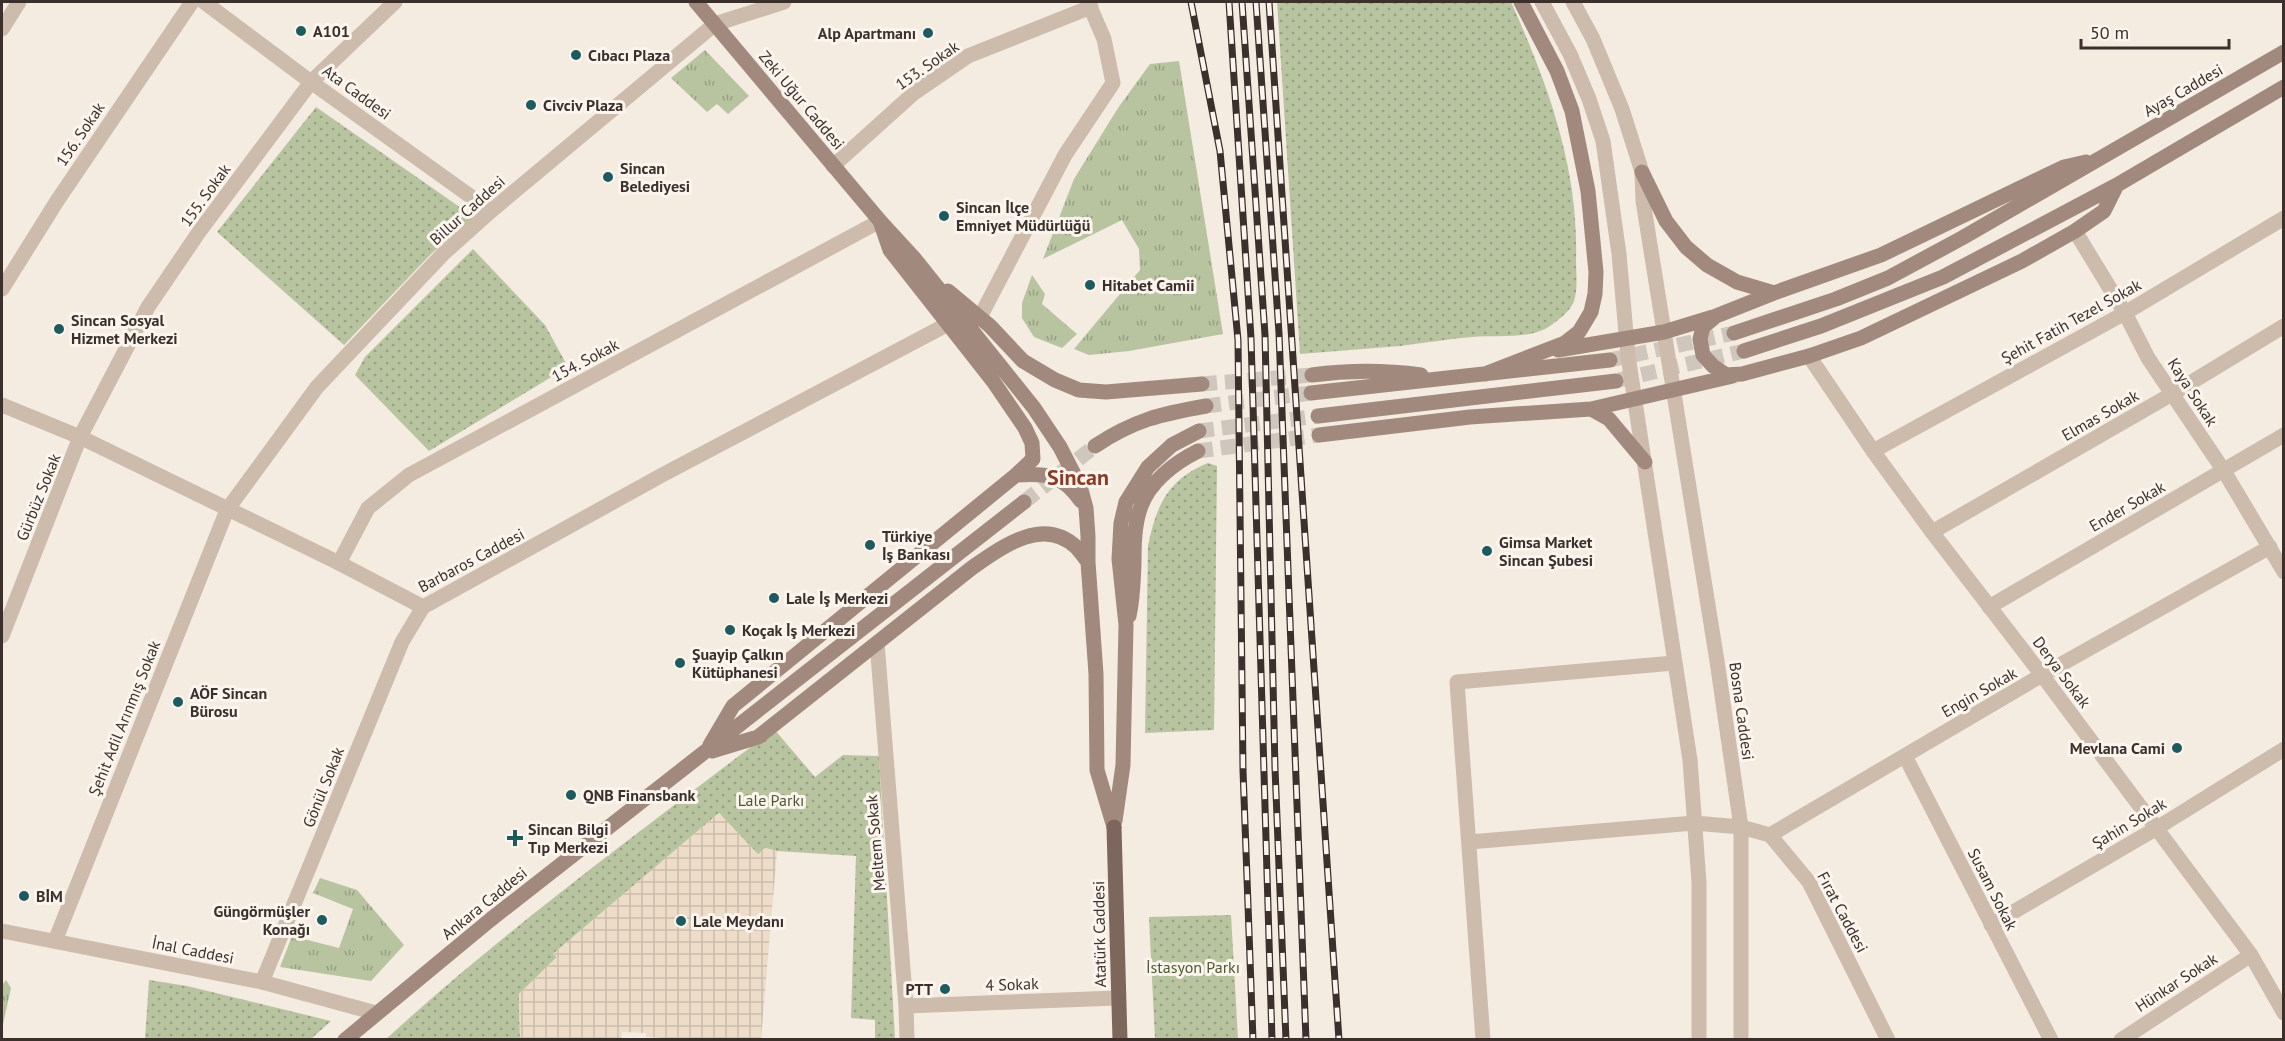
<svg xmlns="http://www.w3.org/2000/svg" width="2285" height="1041" font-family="'PT Sans',sans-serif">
  <defs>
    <pattern id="grass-tufts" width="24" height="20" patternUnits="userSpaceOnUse" patternTransform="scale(1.5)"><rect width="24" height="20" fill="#b8c4a0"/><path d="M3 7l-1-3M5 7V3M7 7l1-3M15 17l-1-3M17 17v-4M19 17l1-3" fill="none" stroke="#97a083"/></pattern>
    <pattern id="park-dots" width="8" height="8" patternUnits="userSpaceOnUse" patternTransform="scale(1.5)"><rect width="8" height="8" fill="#b8c4a0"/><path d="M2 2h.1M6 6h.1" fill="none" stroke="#97a083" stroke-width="1.8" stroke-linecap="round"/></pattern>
    <pattern id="plaza-grid" width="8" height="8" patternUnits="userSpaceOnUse" patternTransform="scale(1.5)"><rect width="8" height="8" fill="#ecdcc8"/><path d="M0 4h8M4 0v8" fill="none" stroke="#cbbdac"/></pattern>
  </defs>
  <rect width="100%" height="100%" fill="#f4ebe1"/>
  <path fill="url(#grass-tufts)" d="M705 50 749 96 728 114 717 104 707 112 671 78Z
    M1179 61 1223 334 1129 351 1089 355 1074 349 1140 270 1139 249 1122 220 1043 259 1074 179 1118 108 1150 64Z
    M1032 275 1045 294 1042 304 1077 334 1062 348 1034 337 1022 318V303Z
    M320 878 357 890 404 945 371 981 280 967 292 936 339 948 353 909 313 893Z
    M6 980 11 988 2 1029V985Z"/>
  <path fill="url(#park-dots)" d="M1277 2H1511C1548 84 1579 169 1576 260 1576 273 1578 289 1574 301 1571 311 1554 324 1545 329 1524 339 1495 335 1472 337 1448 339 1424 343 1400 346 1367 349 1333 351 1300 354Z
    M316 107 474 217 432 253 344 345 217 232Z
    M473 249 545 325 568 367 429 451 355 375 365 357Z
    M1208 463 1217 466 1214 730 1145 733 1148 546C1156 506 1168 479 1208 463Z
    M774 729 815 777 843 755 879 756 895 1039H875V1020L851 1018 856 856 777 851 765 848 758 855 719 813 553 954 557 957 519 994 520 1039 385 1040C507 928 643 830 774 729Z
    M1231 915 1238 1039H1155L1149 917Z
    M149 980 187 986 331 1021 311 1039H145Z"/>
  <path fill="url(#plaza-grid)" d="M719 813 758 854 765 848 777 851 761 1039H683L646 1037V1033L622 1032 621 1039H520L519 994 557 957 553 954Z"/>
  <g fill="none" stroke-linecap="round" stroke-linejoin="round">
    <path stroke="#cfc6bd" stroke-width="15" stroke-dasharray="15 8" stroke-linecap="butt" d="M1610 360 1734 333
      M1619 380 1744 351
      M1202 384 1312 375
      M1206 406 1311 393
      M1199 431 1318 416
      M1198 451 1319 435
      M1024 502 1095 446"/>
    <path stroke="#cdbbac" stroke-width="15" d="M2 29 19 2
      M833 166 914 93 968 56 1091 7
      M2075 231 2125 313 2148 358 2224 471 2284 572
      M2 289 57 201 192 2
      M980 317 1065 155 1113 83 1104 39 1088 2
      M1809 356 1873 451 1932 532 2042 675 2251 955 2284 1013
      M1873 451 2125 313 2284 218
      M1932 532 2172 394 2284 326
      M339 563 368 508 409 475 880 221
      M1989 607 2284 435
      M2 636 80 437 148 307 199 232 311 82 395 2
      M877 643 906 1006 907 1040
      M1905 756 2051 1040
      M1770 835 2042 675 2270 547
      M1469 842 1694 823 1741 827
      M1991 925 2157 828 2284 749
      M55 941 227 510 317 387 443 254 491 211 715 24 784 2
      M262 982 402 642 423 607
      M906 1006 1118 998
      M1483 1040 1457 682 1674 663
      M2121 1040 2251 955"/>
    <path stroke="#cdbbac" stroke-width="15" d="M204 2 311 82 491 211
      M1542 2 1570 54 1589 99 1603 141 1619 254 1628 356 1690 760 1699 882V1040
      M1573 2 1593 39 1622 109 1642 172 1643 201 1717 661 1741 827V1040
      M2 405 80 437 339 563 423 607 664 474 948 324
      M1741 827 1770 835 1809 882 1888 1040
      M2 931 262 982 376 1013"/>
    <path stroke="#a18a7d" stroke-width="15" d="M696 2 880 221 914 258 1034 408 1060 447 1080 486 1086 508 1088 536V562L1096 674 1097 770 1114 827
      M1642 172 1666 221 1686 247 1707 265 1737 282 1774 293 1881 255 2064 167 2086 162
      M881 224 890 250 993 381 1025 428 1032 443 1033 459 1016 475
      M948 291 990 326 1023 361 1055 380 1079 390 1106 392 1202 384
      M1774 293 1716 316 1703 327 1700 339 1703 355 1713 366 1726 375 1742 374 1809 356 1861 338 2022 261 2075 231 2104 211 2117 185
      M1734 333 1836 299 1888 278 1962 238 2284 52
      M1558 350 1664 332 1713 317
      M1744 351 1821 326 1943 277 2117 185 2284 87
      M1485 374 1565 343 1579 332 1591 312 1595 294 1596 272 1588 191 1572 111 1557 71 1521 2
      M1312 375C1349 370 1384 370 1421 375
      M1311 393 1610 360
      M1591 409 1609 419 1645 462
      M1318 416 1616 381
      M1319 435 1470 417 1591 409 1733 376
      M1095 446C1134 420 1161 414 1206 406
      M1129 616C1133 598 1133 583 1134 565 1134 547 1134 527 1140 509 1148 483 1174 463 1198 451
      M710 745 733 706 1016 475C1047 473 1062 474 1081 501
      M712 751 758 737 973 567C1002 547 1043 516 1076 547 1080 551 1084 557 1088 562
      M1115 821 1123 765 1126 625 1119 559 1121 523 1126 502 1148 467 1172 445 1199 431
      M345 1040 490 920 1024 502"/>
    <path stroke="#7d675c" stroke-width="15" d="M1114 827 1120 1040"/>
    <g stroke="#3b302b" stroke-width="7">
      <path id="rail" d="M1191 2 1220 151 1238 340 1243 770 1253 1040
        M1229 2 1251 338 1272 1040
        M1242 2 1265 335 1275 768 1286 1040
        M1256 2 1279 333 1306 1040
        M1269 2 1339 1040"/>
    </g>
    <use href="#rail" stroke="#fbf5ee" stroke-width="4.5" stroke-dasharray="14" stroke-linecap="butt"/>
  </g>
  <g fill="#1f5a5e" stroke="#fbf5ee" stroke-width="2">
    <circle cx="301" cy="31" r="6"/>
    <circle cx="928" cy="33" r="6"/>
    <circle cx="576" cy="55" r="6"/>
    <circle cx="531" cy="105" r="6"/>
    <circle cx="608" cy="177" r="6"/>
    <circle cx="944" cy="216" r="6"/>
    <circle cx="1090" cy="285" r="6"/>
    <circle cx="59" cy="329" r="6"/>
    <circle cx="870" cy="545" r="6"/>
    <circle cx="1487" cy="551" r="6"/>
    <circle cx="774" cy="598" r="6"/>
    <circle cx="730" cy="630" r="6"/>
    <circle cx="680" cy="663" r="6"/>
    <circle cx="178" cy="702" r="6"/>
    <circle cx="2177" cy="748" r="6"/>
    <circle cx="571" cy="795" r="6"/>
    <path d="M512 829h6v6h6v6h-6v6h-6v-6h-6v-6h6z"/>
    <circle cx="24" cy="896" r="6"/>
    <circle cx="322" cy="920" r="6"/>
    <circle cx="681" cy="921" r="6"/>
    <circle cx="945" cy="989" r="6"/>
  </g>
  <g text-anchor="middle" stroke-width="6" stroke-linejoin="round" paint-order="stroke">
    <g font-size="16" font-weight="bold" fill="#3b302b" stroke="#fbf5ee" text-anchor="start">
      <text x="313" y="37">A101</text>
      <text x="916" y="39" text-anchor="end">Alp Apartmanı</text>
      <text x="588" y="61">Cıbacı Plaza</text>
      <text x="543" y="111">Civciv Plaza</text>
      <text x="620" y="174">Sincan<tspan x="620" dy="18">Belediyesi</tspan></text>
      <text x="956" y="213">Sincan İlçe<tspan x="956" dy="18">Emniyet Müdürlüğü</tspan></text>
      <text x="1102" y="291">Hitabet Camii</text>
      <text x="71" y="326">Sincan Sosyal<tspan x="71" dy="18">Hizmet Merkezi</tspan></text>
      <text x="882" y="542">Türkiye<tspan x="882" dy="18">İş Bankası</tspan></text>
      <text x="1499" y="548">Gimsa Market<tspan x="1499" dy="18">Sincan Şubesi</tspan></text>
      <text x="786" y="604">Lale İş Merkezi</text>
      <text x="742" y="636">Koçak İş Merkezi</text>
      <text x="692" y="660">Şuayip Çalkın<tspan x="692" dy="18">Kütüphanesi</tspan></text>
      <text x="190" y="699">AÖF Sincan<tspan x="190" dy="18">Bürosu</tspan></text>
      <text x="2165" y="754" text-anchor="end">Mevlana Cami</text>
      <text x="583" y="801">QNB Finansbank</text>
      <text x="528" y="835">Sincan Bilgi<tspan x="528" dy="18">Tıp Merkezi</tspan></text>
      <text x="36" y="902">BİM</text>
      <text x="310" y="917" text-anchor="end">Güngörmüşler<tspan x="310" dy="18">Konağı</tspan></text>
      <text x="693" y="927">Lale Meydanı</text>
      <text x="933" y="995" text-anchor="end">PTT</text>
    </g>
    <g font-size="16" fill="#3b302b" stroke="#fbf5ee">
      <text transform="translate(927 65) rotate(-35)" y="6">153. Sokak</text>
      <text transform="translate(2183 90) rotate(-30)" y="6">Ayaş Caddesi</text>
      <text transform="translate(357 92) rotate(36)" y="6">Ata Caddesi</text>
      <text transform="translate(802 100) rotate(50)" y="6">Zeki Uğur Caddesi</text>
      <text transform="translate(80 134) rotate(-56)" y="6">156. Sokak</text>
      <text transform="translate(205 195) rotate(-54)" y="6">155. Sokak</text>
      <text transform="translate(467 210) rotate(-42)" y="6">Billur Caddesi</text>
      <text transform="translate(2071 321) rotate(-29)" y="6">Şehit Fatih Tezel Sokak</text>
      <text transform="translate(585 360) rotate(-28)" y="6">154. Sokak</text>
      <text transform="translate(2193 392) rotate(57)" y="6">Kaya Sokak</text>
      <text transform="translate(2100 415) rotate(-30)" y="6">Elmas Sokak</text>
      <text transform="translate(38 497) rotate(-68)" y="6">Gürbüz Sokak</text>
      <text transform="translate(2127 506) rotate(-30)" y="6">Ender Sokak</text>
      <text transform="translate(471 560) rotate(-28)" y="6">Barbaros Caddesi</text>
      <text transform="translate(2062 672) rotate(53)" y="6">Derya Sokak</text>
      <text transform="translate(1979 692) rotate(-30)" y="6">Engin Sokak</text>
      <text transform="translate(1742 711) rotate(82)" y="6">Bosna Caddesi</text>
      <text transform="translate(124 718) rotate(-68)" y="6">Şehit Adil Arınmış Sokak</text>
      <text transform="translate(323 787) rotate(-68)" y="6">Gönül Sokak</text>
      <text transform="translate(2129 823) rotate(-31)" y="6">Şahin Sokak</text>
      <text transform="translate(875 843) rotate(-95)" y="6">Meltem Sokak</text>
      <text transform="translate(1993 889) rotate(63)" y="6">Susam Sokak</text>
      <text transform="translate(484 903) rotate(-39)" y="6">Ankara Caddesi</text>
      <text transform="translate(1843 912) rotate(62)" y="6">Fırat Caddesi</text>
      <text transform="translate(1099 934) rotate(-91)" y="6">Atatürk Caddesi</text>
      <text transform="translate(193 950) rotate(11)" y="6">İnal Caddesi</text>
      <text transform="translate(2176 982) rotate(-33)" y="6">Hünkar Sokak</text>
      <text transform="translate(1012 984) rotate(-2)" y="6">4 Sokak</text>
    </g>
    <g font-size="16" fill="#4a5a2e" stroke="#fbf5ee">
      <text x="771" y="806">Lale Parkı</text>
      <text x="1193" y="973">İstasyon Parkı</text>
    </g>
    <g font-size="22" font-weight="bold" fill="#8c3b22" stroke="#fbf5ee">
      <text x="1078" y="485">Sincan</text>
    </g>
  </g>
  <rect width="2285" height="1041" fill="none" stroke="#3b302b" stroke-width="6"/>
  <path d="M2081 39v9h148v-9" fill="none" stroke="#3b302b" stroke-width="3"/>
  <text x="2090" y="39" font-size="18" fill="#3b302b" stroke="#fbf5ee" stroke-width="4.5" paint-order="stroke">50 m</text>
</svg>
